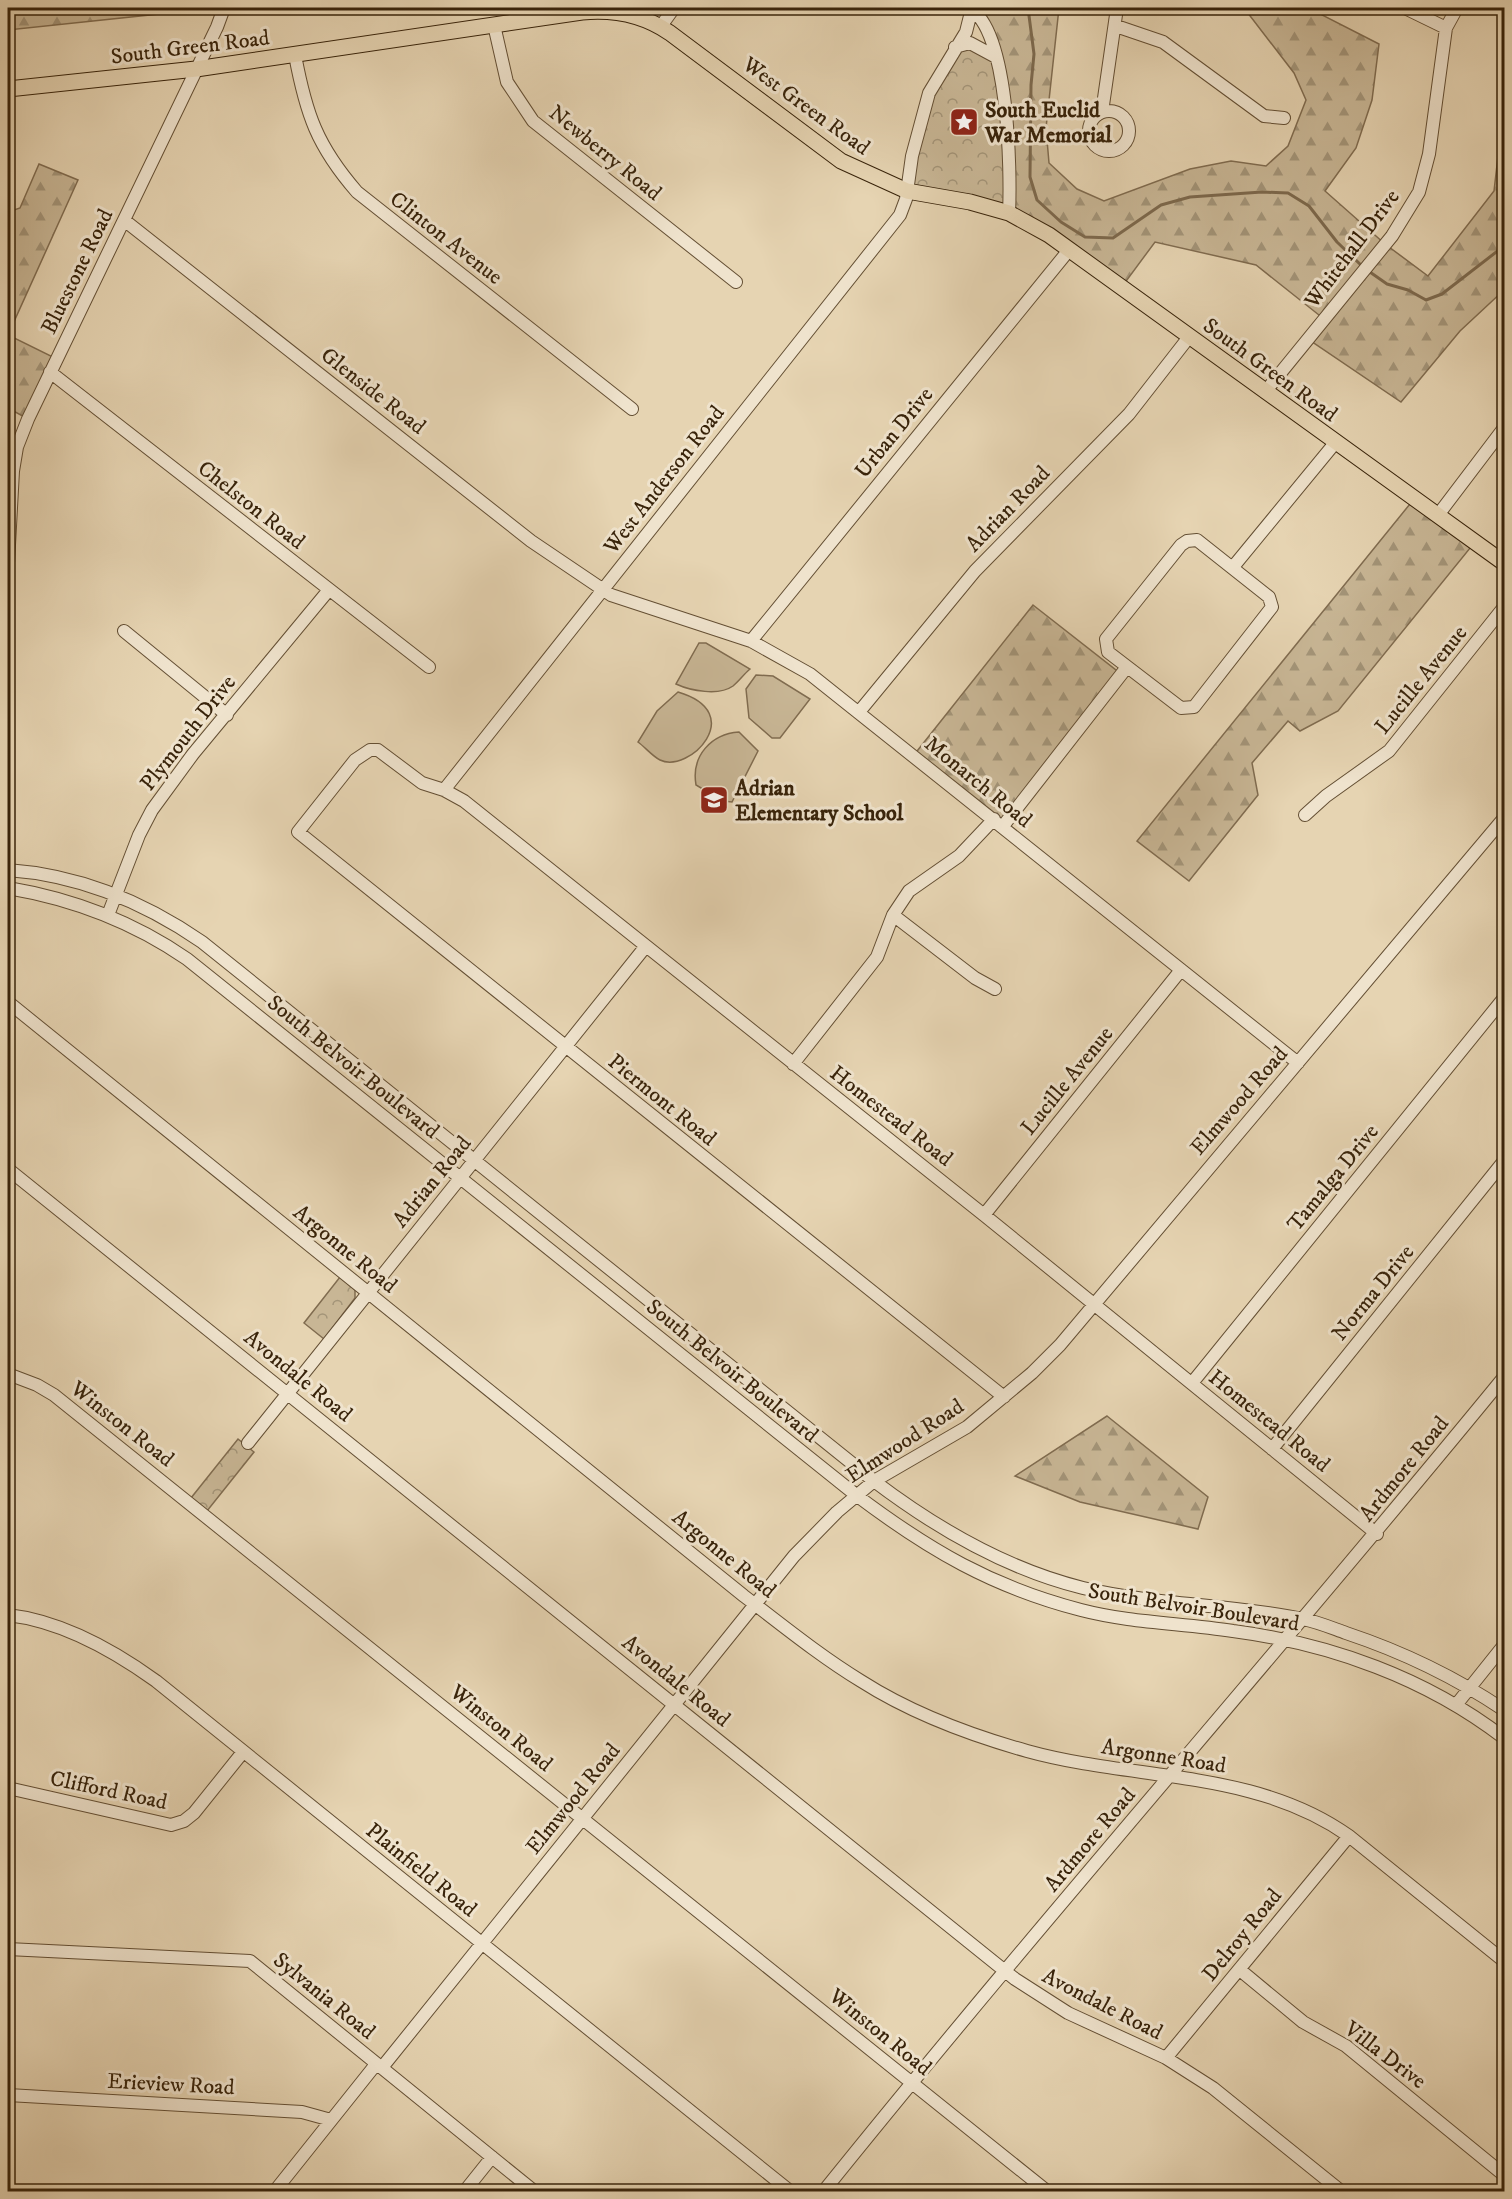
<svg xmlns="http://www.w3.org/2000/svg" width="1512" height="2199" font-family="'IM FELL DW Pica',serif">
  <defs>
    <pattern id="forest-firs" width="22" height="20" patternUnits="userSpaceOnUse" patternTransform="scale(1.5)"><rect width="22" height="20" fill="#c8b695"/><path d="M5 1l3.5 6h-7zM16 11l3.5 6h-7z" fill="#a39478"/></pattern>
    <pattern id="park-crowns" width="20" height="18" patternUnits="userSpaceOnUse" patternTransform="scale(1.5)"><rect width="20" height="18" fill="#c8b695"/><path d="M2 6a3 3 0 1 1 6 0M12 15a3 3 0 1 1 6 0" fill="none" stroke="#a39478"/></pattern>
  </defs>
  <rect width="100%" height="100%" fill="#e6d4b2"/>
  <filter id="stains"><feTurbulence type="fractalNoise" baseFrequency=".00333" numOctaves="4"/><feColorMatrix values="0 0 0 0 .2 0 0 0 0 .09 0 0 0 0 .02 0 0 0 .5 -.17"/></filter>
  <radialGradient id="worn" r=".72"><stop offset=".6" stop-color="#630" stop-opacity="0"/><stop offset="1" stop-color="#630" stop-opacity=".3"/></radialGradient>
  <path fill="url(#forest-firs)" stroke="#806c50" stroke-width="1.5" d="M8 8H178V12L8 30Z
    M968 8H1059L1046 128 1049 163 1077 189 1104 201 1190 169 1231 161 1266 166 1288 146 1306 100 1294 73 1244 8H1315L1322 15 1379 44 1372 100 1356 148 1325 191 1385 244 1428 276 1494 191 1504 104V290L1460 331 1401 402 1308 339 1324 319 1256 265 1155 242 1121 288 1009 213 997 57Z
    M39 164 78 180 8 335 57 359 28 419 8 408V212L20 208Z
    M1414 499 1475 542 1338 711 1300 731 1288 721 1252 763 1258 795 1189 881 1137 841Z
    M1033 605 1121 674 1003 826 914 755Z
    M1107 1416 1208 1497 1198 1529 1080 1502 1015 1476Z"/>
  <path fill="url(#park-crowns)" stroke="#806c50" stroke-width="1.5" d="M963 44 997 57 1009 213 907 191 922 112Z
    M340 1277 355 1290V1298L324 1339 304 1323Z
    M238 1439 254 1452 207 1511 191 1498Z"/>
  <path fill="#c8b695" stroke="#806c50" stroke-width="1.5" d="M699 643H706L750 669C744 674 739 681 733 686 719 696 691 691 676 684Z
    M756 675 773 676 810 699 780 738H772L749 718 746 689Z
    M678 692C749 713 689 774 660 760 652 756 645 747 638 742L657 711Z
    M739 732 758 751 732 802 723 801 696 785C691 756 711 734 739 732Z"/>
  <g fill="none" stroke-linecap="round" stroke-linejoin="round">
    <path stroke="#7d694d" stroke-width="3" d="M1028 8 1034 54 1031 85 1030 177 1037 200 1061 222 1085 237 1113 238 1161 205 1190 197 1262 192 1288 193 1309 206 1337 242 1362 266
      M1367 270 1387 284 1408 290 1426 300 1442 294 1504 246"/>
    <g stroke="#644f34" stroke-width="14">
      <path id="minor" d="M968 8C1009 25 1011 173 1009 213
        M1405 8 1446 28
        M494 25 507 82 533 121 736 282
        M661 26 674 8
        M1116 26 1163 42 1264 116 1284 118
        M955 47 970 43 996 57
        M295 55C306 114 317 146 357 192L632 409
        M1089 131a20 20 0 1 1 40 0a20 20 0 1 1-40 0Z
        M1102 112 1117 8
        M124 220 531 541 611 595 751 641 810 674 1298 1063
        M50 372 429 667
        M1265 392 1392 236 1419 192 1429 154 1446 28 1457 8
        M1438 515 1504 428
        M1197 540 1269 597 1272 607 1194 707 1181 708 1108 652 1106 639 1181 545 1187 541Z
        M8 563 13 471 17 447 28 419 217 27 224 8
        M1233 567 1335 443
        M124 631 227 715
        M751 641 1069 250
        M859 712 975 571 1129 414 1189 337
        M444 790 900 215 906 199 912 156 929 93 966 32 972 8
        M1305 815 1326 796 1389 751 1504 607
        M1003 826 1127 667
        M8 870C78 875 144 902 202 942L874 1481C936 1528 1006 1569 1083 1588 1155 1605 1230 1604 1303 1619 1318 1622 1332 1628 1346 1633 1403 1652 1455 1677 1504 1710
        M8 888C73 899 132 921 187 959L856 1495C929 1550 992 1587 1081 1610 1131 1623 1182 1623 1233 1631 1331 1644 1426 1678 1504 1738
        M108 915 139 835 152 810 193 754 328 591
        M893 915 975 978 995 989
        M8 1002 744 1596C782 1625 820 1656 861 1681 911 1713 970 1735 1027 1751 1135 1781 1255 1769 1349 1836L1504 1961
        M793 1064 877 957 893 915 909 891 959 856 994 819
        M8 1169 1015 1979 1068 2013 1166 2058 1213 2088 1342 2192
        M984 1215 1181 970
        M8 1374 37 1385 54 1395 1048 2192
        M1192 1383 1504 998
        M1004 1397 298 832 355 760 370 750H378L422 783 444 790 464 801 984 1215 1377 1534
        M248 1443 646 946
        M1272 1449 1504 1161
        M8 1615C61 1621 113 1650 156 1681L791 2192
        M1456 1705 1504 1645
        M8 1788 171 1825 184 1821 194 1813 243 1752
        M8 1949 250 1961 535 2192
        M1240 1970 1303 2022 1346 2046 1504 2175
        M1166 2058 1349 1836
        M8 2095 302 2112 331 2120
        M274 2192 373 2068 384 2065 794 1556 837 1512 874 1481 967 1427 1032 1373 1060 1345 1504 818
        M464 2192 492 2157
        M823 2192C1045 1916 1280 1651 1504 1377"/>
    </g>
    <g stroke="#38230a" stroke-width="17">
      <path id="major" d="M8 89 196 69 582 12C613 9 644 15 670 33L841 161 907 191 970 202 1009 213 1049 235 1504 563"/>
    </g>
    <use href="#minor" stroke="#efe3cd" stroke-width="12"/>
    <use href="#major" stroke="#e6d4b2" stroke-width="15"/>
  </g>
  <defs>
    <g id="sight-square" transform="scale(1.5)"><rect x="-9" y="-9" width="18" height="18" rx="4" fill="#8f2418" stroke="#efe3cd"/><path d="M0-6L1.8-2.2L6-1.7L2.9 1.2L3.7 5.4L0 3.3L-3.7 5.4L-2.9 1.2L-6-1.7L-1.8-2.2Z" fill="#fff"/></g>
    <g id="school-square" transform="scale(1.5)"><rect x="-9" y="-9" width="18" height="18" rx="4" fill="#8f2418" stroke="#efe3cd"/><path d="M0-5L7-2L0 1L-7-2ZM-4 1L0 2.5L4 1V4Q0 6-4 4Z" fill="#fff"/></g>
  </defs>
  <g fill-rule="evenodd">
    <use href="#sight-square" x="964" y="122"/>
    <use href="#school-square" x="714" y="800"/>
  </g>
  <g text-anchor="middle" stroke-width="6" stroke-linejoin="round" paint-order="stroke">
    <g font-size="22" fill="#38230a" stroke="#efe3cd">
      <text transform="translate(190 46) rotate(-7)" y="8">South Green Road</text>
      <text transform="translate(807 105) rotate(36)" y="8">West Green Road</text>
      <text transform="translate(606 152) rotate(39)" y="8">Newberry Road</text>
      <text transform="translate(447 237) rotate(38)" y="8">Clinton Avenue</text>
      <text transform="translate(1351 248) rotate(-53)" y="8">Whitehall Drive</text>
      <text transform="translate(76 271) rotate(-64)" y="8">Bluestone Road</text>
      <text transform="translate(1271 369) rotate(36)" y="8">South Green Road</text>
      <text transform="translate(374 390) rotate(38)" y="8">Glenside Road</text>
      <text transform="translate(893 432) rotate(-51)" y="8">Urban Drive</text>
      <text transform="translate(663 479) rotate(-52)" y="8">West Anderson Road</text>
      <text transform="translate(252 504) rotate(38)" y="8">Chelston Road</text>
      <text transform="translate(1007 508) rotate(-46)" y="8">Adrian Road</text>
      <text transform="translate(1420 679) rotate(-51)" y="8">Lucille Avenue</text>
      <text transform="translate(187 732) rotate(-52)" y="8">Plymouth Drive</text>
      <text transform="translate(979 781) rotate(39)" y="8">Monarch Road</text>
      <text transform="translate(354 1066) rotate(39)" y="8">South Belvoir Boulevard</text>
      <text transform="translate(1066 1080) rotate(-51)" y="8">Lucille Avenue</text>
      <text transform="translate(663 1099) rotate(39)" y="8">Piermont Road</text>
      <text transform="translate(1238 1100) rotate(-49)" y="8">Elmwood Road</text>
      <text transform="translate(892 1115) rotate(38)" y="8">Homestead Road</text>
      <text transform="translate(1332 1177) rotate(-51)" y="8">Tamalga Drive</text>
      <text transform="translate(431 1181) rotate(-51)" y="8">Adrian Road</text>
      <text transform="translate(346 1248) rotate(39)" y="8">Argonne Road</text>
      <text transform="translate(1372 1292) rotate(-51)" y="8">Norma Drive</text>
      <text transform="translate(733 1370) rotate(39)" y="8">South Belvoir Boulevard</text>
      <text transform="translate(299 1375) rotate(39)" y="8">Avondale Road</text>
      <text transform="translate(1270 1420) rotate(39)" y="8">Homestead Road</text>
      <text transform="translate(123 1423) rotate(38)" y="8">Winston Road</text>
      <text transform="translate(904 1440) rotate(-33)" y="8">Elmwood Road</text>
      <text transform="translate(1403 1468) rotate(-51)" y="8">Ardmore Road</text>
      <text transform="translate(725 1553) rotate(39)" y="8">Argonne Road</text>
      <text transform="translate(1194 1606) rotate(9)" y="8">South Belvoir Boulevard</text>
      <text transform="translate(677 1680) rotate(39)" y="8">Avondale Road</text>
      <text transform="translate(502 1727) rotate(39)" y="8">Winston Road</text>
      <text transform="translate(1164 1755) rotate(9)" y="8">Argonne Road</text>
      <text transform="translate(109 1789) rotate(12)" y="8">Clifford Road</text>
      <text transform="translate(572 1798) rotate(-51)" y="8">Elmwood Road</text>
      <text transform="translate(1089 1839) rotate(-50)" y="8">Ardmore Road</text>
      <text transform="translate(422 1869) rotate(39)" y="8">Plainfield Road</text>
      <text transform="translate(1241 1934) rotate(-51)" y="8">Delroy Road</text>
      <text transform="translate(325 1995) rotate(39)" y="8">Sylvania Road</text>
      <text transform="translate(1103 2003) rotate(27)" y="8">Avondale Road</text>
      <text transform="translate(881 2031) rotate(39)" y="8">Winston Road</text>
      <text transform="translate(1386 2054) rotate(37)" y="8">Villa Drive</text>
      <text transform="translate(171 2083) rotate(3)" y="8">Erieview Road</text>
    </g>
    <g font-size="22" font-weight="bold" fill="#38230a" stroke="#efe3cd" text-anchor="start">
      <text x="985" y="117">South Euclid<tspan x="985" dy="25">War Memorial</tspan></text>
      <text x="735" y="795">Adrian<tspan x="735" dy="25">Elementary School</tspan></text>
    </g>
  </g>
  <rect width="1512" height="2199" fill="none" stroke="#e6d4b2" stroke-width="30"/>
  <rect x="9" y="9" width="1494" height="2181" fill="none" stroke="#38230a" stroke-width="3"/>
  <rect x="15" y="15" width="1482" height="2169" fill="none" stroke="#38230a" stroke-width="1.5"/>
  <rect width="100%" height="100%" filter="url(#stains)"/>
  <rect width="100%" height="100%" fill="url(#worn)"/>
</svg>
